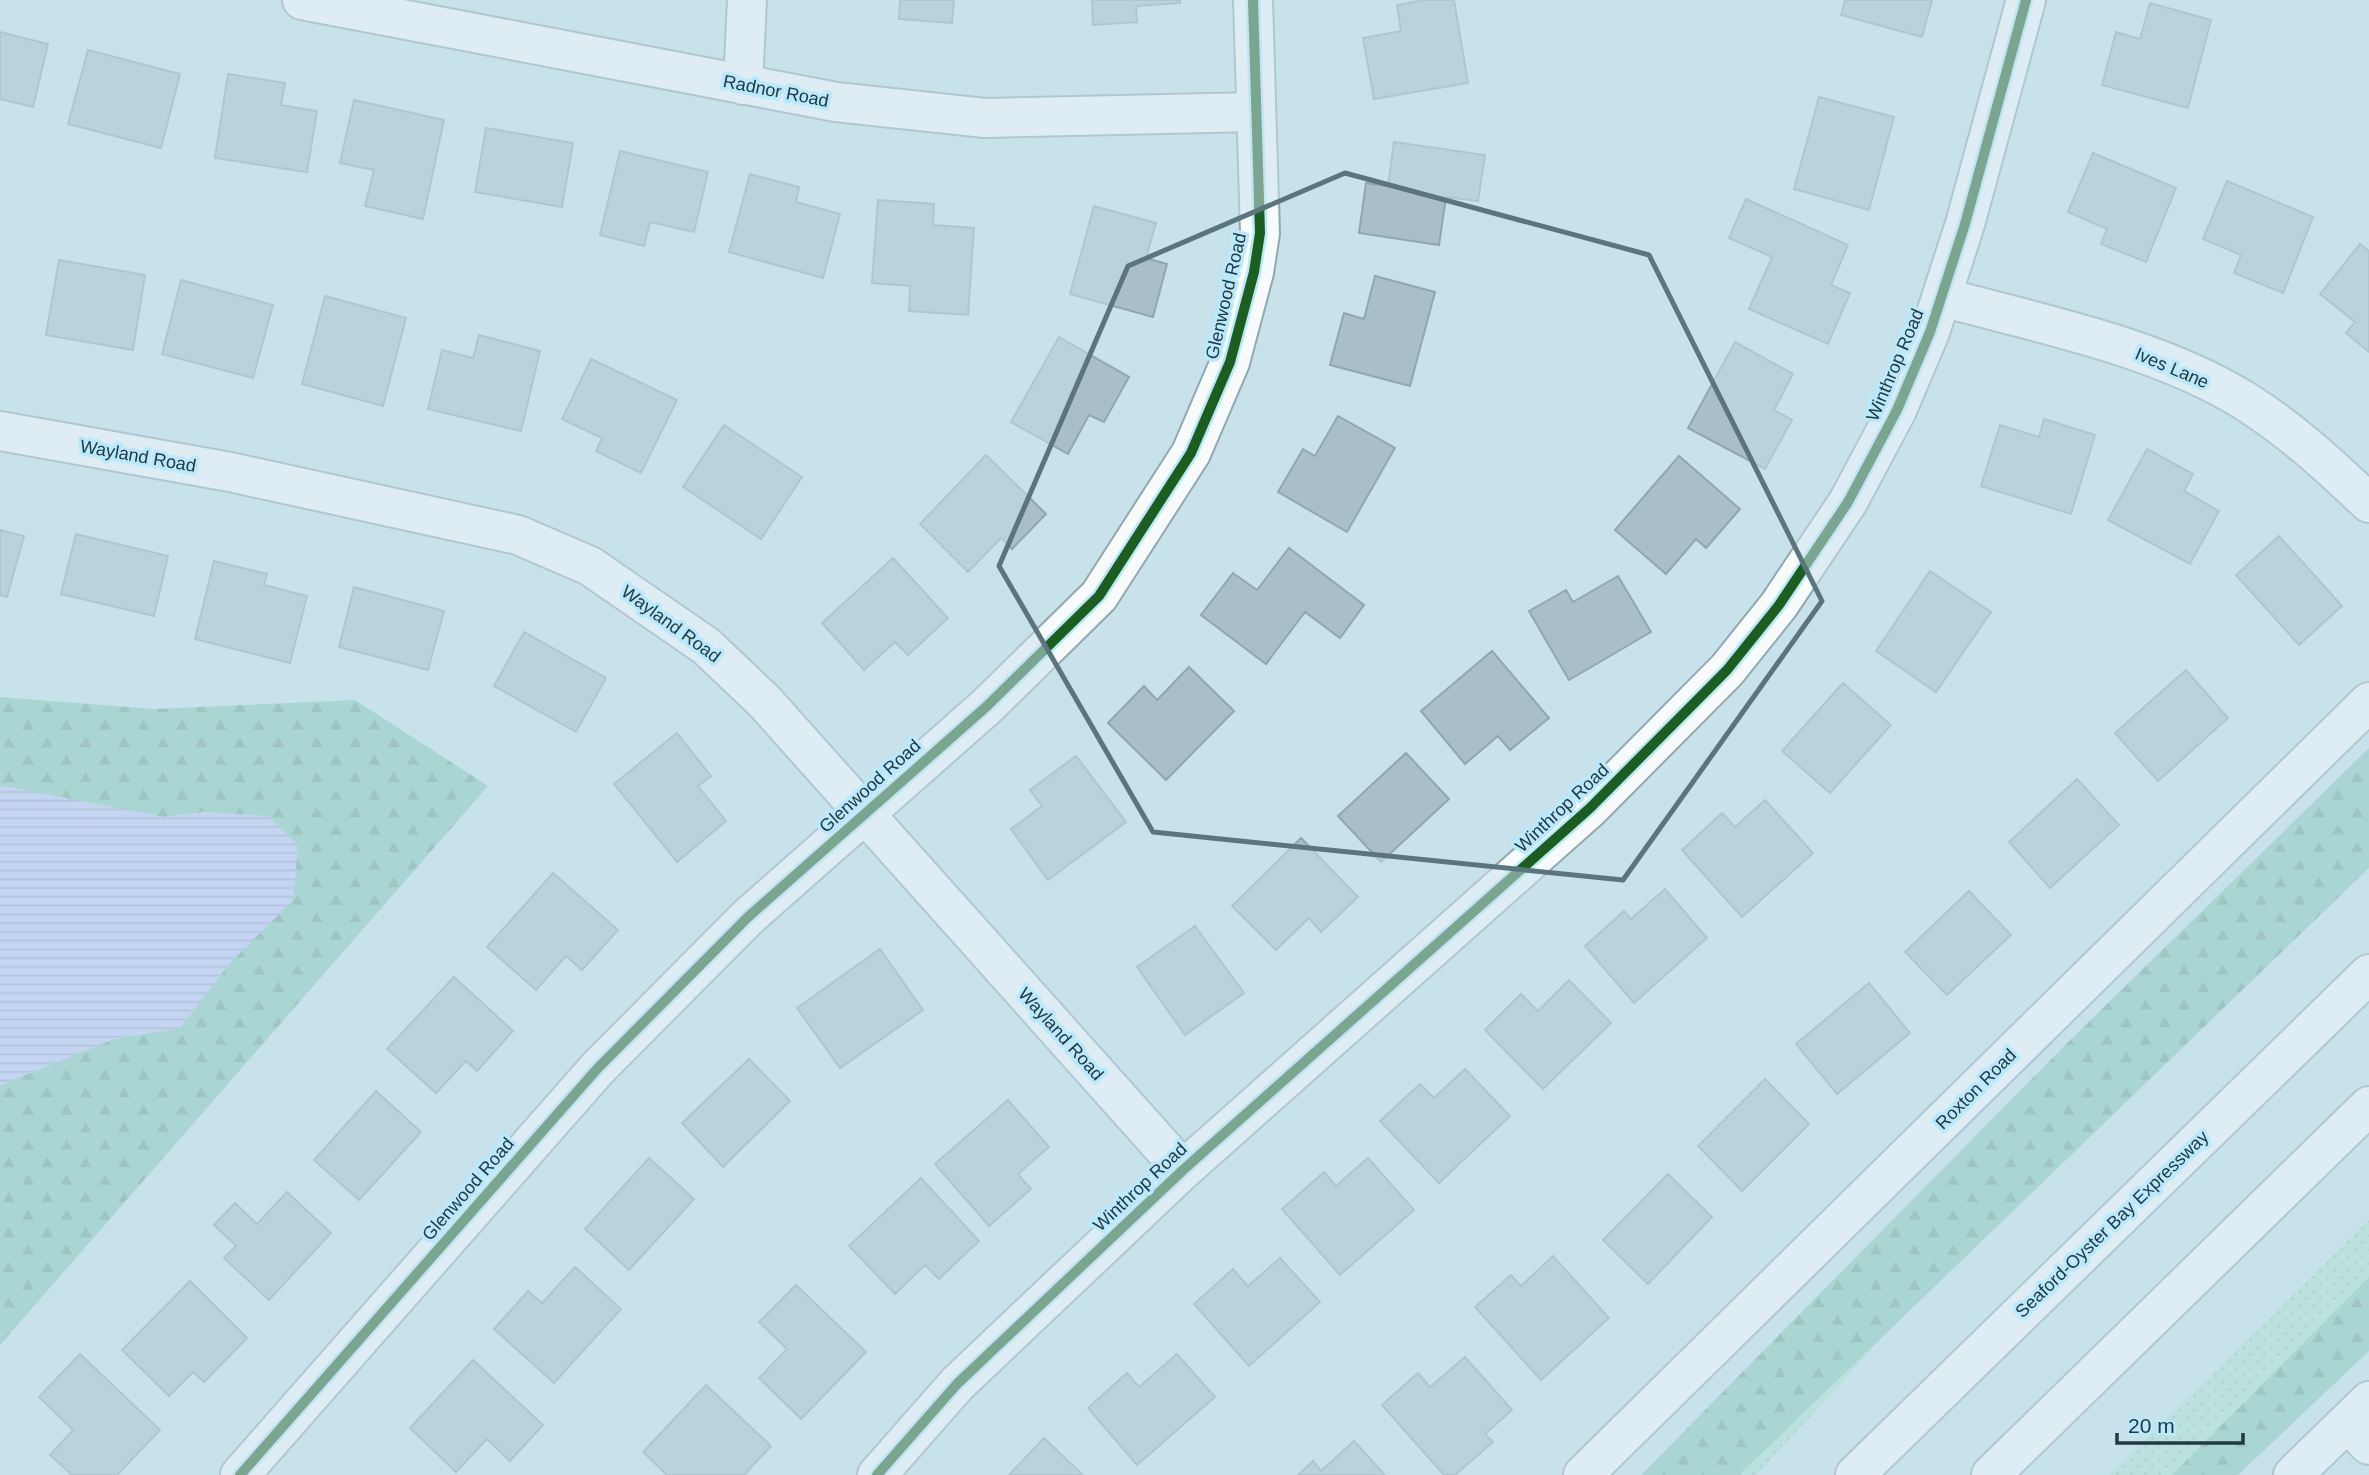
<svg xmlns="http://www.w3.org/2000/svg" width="2369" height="1475" font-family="Helvetica,sans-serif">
  <defs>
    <pattern id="grass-dots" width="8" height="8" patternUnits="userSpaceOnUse" patternTransform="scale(1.75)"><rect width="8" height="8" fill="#abe1d1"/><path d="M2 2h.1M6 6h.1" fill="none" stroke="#93c2b5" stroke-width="1.8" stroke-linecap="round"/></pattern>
    <pattern id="forest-firs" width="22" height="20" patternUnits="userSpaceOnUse" patternTransform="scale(1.75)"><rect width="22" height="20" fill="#84c8b3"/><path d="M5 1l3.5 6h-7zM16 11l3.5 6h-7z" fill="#6ca393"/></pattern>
    <pattern id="water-rules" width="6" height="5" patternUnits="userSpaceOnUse" patternTransform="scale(1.75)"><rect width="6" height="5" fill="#bdc6f7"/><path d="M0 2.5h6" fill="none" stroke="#99a2ca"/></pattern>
  </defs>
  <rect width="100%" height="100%" fill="#c8e2eb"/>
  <path fill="url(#grass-dots)" d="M2369 1220V1277L2172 1475H2109Z
    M1891 1328 1757 1475H1739Z"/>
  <path fill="url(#forest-firs)" d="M0 697 154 709 355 700 488 786 0 1345V1085L114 1039 180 1028 228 965 206 812 164 817 0 787Z
    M2369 748V868L1739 1475H1641L2064 1046Z
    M2369 1277V1351L2238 1475H2172Z"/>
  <path fill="url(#water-rules)" d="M4 786 164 817 206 812 268 816 298 845 293 900 228 965 180 1028 114 1039 0 1085V787Z"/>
  <path fill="#a8bfc7" stroke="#8fa7ae" stroke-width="2" d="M900 0H954L952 23 899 19Z
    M1092 0H1180V3L1136 6 1137 22 1093 25Z
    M1424 0H1454L1468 83 1374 99 1363 38 1401 31 1397 5Z
    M1845 0H1932L1922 37 1841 15Z
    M2150 3 2211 20 2188 108 2102 85 2116 32 2140 39Z
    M0 32 48 44 33 107 0 99Z
    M88 50 180 74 161 148 68 124Z
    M228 74 285 83 281 105 317 111 307 172 215 158Z
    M1819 97 1894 117 1869 210 1794 189Z
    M354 100 444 120 423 219 365 206 374 170 340 163Z
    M486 128 573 143 562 207 475 192Z
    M1394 142 1485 155 1478 201 1446 197 1439 245 1359 233 1366 183 1388 186Z
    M620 151 708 172 694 232 650 222 644 246 600 235Z
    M2093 153 2176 188 2146 262 2101 244 2107 229 2068 212Z
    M750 174 799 187 796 202 840 214 823 278 729 252Z
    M2227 181 2313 217 2283 293 2234 273 2241 255 2203 239Z
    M1746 199 1848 245 1831 285 1850 293 1828 344 1749 309 1772 257 1729 238Z
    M878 200 934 204 933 225 974 228 968 315 909 311 910 286 872 283Z
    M1094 206 1156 223 1146 258 1167 264 1153 317 1070 294Z
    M2360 244 2369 251V352L2346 333 2355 322 2320 294Z
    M59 260 145 275 133 350 46 335Z
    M1375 276 1435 292 1410 386 1330 365 1344 313 1364 319Z
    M181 280 273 305 253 378 162 354Z
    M325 296 406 318 383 406 302 384Z
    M479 335 540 351 521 431 428 409 442 350 473 358Z
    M1059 337 1129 377 1104 422 1089 415 1068 454 1011 422Z
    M1735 342 1793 374 1774 410 1792 420 1765 469 1688 428Z
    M591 359 677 400 641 473 596 451 602 438 562 419Z
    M1338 416 1395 448 1347 532 1278 492 1303 449 1315 456Z
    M2044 419 2095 435 2071 514 1981 486 2000 425 2039 437Z
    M724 425 802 477 761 539 683 487Z
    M2147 449 2193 474 2184 491 2219 511 2190 564 2108 520Z
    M986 455 1046 514 1012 549 1001 538 968 572 920 524Z
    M1679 456 1740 509 1706 548 1696 539 1666 574 1615 530Z
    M0 530 24 536 7 597 0 595Z
    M76 534 168 556 154 616 61 594Z
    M2279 536 2342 606 2299 645 2236 575Z
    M1289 548 1364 605 1340 638 1305 612 1266 664 1201 615 1233 573 1257 590Z
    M893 558 948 618 908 655 895 642 864 670 822 623Z
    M214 561 267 574 264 585 307 596 290 663 195 639Z
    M1930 571 1991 612 1936 692 1876 651Z
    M1618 576 1651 632 1569 680 1529 611 1566 590 1573 602Z
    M354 587 444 611 428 670 339 647Z
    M524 632 606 678 576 732 494 686Z
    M1492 651 1549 718 1510 750 1498 736 1465 764 1421 711Z
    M1189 667 1234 711 1166 780 1108 723 1144 686 1157 700Z
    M2186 670 2228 718 2158 781 2115 733Z
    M1843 683 1891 725 1830 793 1782 751Z
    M677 733 711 776 698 786 726 821 677 862 614 784Z
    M1406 753 1449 799 1381 862 1338 816Z
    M1076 756 1126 822 1048 880 1011 829 1042 806 1030 790Z
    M2077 779 2119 825 2050 888 2009 842Z
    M1765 800 1813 853 1742 917 1682 850 1722 813 1735 827Z
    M1301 838 1358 897 1321 932 1309 918 1276 950 1232 906Z
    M553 873 618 930 582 970 566 956 536 990 487 947Z
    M1665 889 1707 938 1634 1003 1585 946 1624 911 1631 919Z
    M1969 891 2011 935 1947 995 1905 952Z
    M1195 926 1244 993 1185 1035 1137 967Z
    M880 949 923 1010 840 1068 797 1008Z
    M454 977 513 1031 477 1071 466 1061 436 1093 387 1049Z
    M1569 980 1611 1023 1543 1089 1485 1030 1521 994 1538 1011Z
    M1869 983 1910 1033 1837 1094 1796 1044Z
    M749 1059 790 1101 723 1167 682 1123Z
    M1465 1069 1510 1116 1439 1183 1380 1121 1420 1084 1434 1098Z
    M1765 1079 1809 1124 1742 1191 1698 1146Z
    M376 1091 421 1132 359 1200 314 1160Z
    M1008 1100 1049 1147 1018 1174 1031 1189 989 1226 935 1164Z
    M649 1158 694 1199 629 1270 585 1229Z
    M1368 1158 1414 1210 1340 1275 1282 1209 1324 1172 1336 1186Z
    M1668 1174 1712 1217 1648 1284 1603 1240Z
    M921 1178 979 1241 939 1279 925 1265 895 1294 849 1246Z
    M287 1192 331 1233 269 1300 224 1258 236 1246 214 1225 235 1203 257 1224Z
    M1553 1256 1609 1318 1541 1380 1475 1307 1511 1275 1521 1286Z
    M1280 1258 1320 1302 1249 1366 1194 1304 1233 1269 1248 1286Z
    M575 1267 621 1309 554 1383 494 1329 528 1291 542 1303Z
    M190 1281 247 1338 204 1382 193 1372 169 1396 122 1350Z
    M796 1285 866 1352 801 1419 759 1378 787 1349 759 1322Z
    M80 1354 160 1430 117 1475H72L50 1455 73 1430 39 1397Z
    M1177 1354 1215 1397 1137 1465 1088 1408 1127 1373 1139 1387Z
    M1465 1357 1512 1410 1485 1434 1493 1442 1455 1475H1444L1382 1405 1418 1373 1430 1387Z
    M473 1360 543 1425 510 1461 487 1439 456 1472 410 1428Z
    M706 1385 771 1446 744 1475H667L643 1452Z
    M1044 1438 1083 1475H1009Z
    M1354 1441 1385 1475H1298L1313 1461 1321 1471Z"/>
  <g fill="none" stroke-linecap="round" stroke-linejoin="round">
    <g stroke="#91a8b0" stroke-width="42">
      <path id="minor" d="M302 0 836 102 985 118 1256 112
        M743 85 747 0
        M1942 297C2041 324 2158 347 2245 401 2291 430 2330 466 2369 503
        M0 431 230 472 518 535 590 566 706 646 764 701 1183 1170
        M2347 1423 2369 1445
        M240 1475 597 1069 748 917 986 707 1099 596 1191 453 1230 362 1254 272 1260 233 1253 0
        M877 1475 957 1384 1183 1170 1590 808 1727 670 1779 605 1848 502 1897 410 1930 332 1965 224 2026 0
        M1583 1475 2369 702
        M2293 1475 2369 1401"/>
    </g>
    <g stroke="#91a8b0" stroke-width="42">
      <path id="motorway" d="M1855 1475 2369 974
        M1991 1475 2369 1106"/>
    </g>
    <use href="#minor" stroke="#f7fbfc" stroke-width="38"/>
    <use href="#motorway" stroke="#f7fbfc" stroke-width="38"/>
    <g stroke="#b9e9fa" stroke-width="15">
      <path id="cycleway" d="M240 1475 597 1069 748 917 986 707 1099 596 1191 453 1230 362 1254 272 1260 233 1253 0
        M877 1475 957 1384 1183 1170 1590 808 1727 670 1779 605 1848 502 1897 410 1930 332 1965 224 2026 0"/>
    </g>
    <use href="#cycleway" stroke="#1b5e20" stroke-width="10"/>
  </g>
  <path d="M0 0H2369V1475H0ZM1345 173 1649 255 1822 601 1623 880 1153 832 999 566 1128 266Z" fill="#c8e2eb" fill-opacity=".55" fill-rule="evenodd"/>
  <path fill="none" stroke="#5b757e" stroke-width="5" stroke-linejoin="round" d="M1345 173 1649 255 1822 601 1623 880 1153 832 999 566 1128 266Z"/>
  <g text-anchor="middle" stroke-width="7" stroke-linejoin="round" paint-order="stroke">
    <g font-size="18" fill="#213a43" stroke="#b9e9fa">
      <text transform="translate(776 91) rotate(11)" y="6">Radnor Road</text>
      <text transform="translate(1226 296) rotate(-77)" y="6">Glenwood Road</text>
      <text transform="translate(1895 365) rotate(-67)" y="6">Winthrop Road</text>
      <text transform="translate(2172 368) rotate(23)" y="6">Ives Lane</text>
      <text transform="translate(138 456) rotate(10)" y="6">Wayland Road</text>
      <text transform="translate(671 624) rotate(36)" y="6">Wayland Road</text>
      <text transform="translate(870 786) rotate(-42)" y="6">Glenwood Road</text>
      <text transform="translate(1562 808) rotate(-43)" y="6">Winthrop Road</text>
      <text transform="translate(1061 1034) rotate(48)" y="6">Wayland Road</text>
      <text transform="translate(1976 1089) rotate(-45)" y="6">Roxton Road</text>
      <text transform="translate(1140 1187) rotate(-43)" y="6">Winthrop Road</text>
      <text transform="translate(468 1189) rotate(-49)" y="6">Glenwood Road</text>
      <text transform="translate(2112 1224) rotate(-44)" y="6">Seaford-Oyster Bay Expressway</text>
    </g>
  </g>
  <path d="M2117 1433v10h126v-10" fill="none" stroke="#213a43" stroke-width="3.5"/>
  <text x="2128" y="1433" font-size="21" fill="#213a43" stroke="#b9e9fa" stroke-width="5" paint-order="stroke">20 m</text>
</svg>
